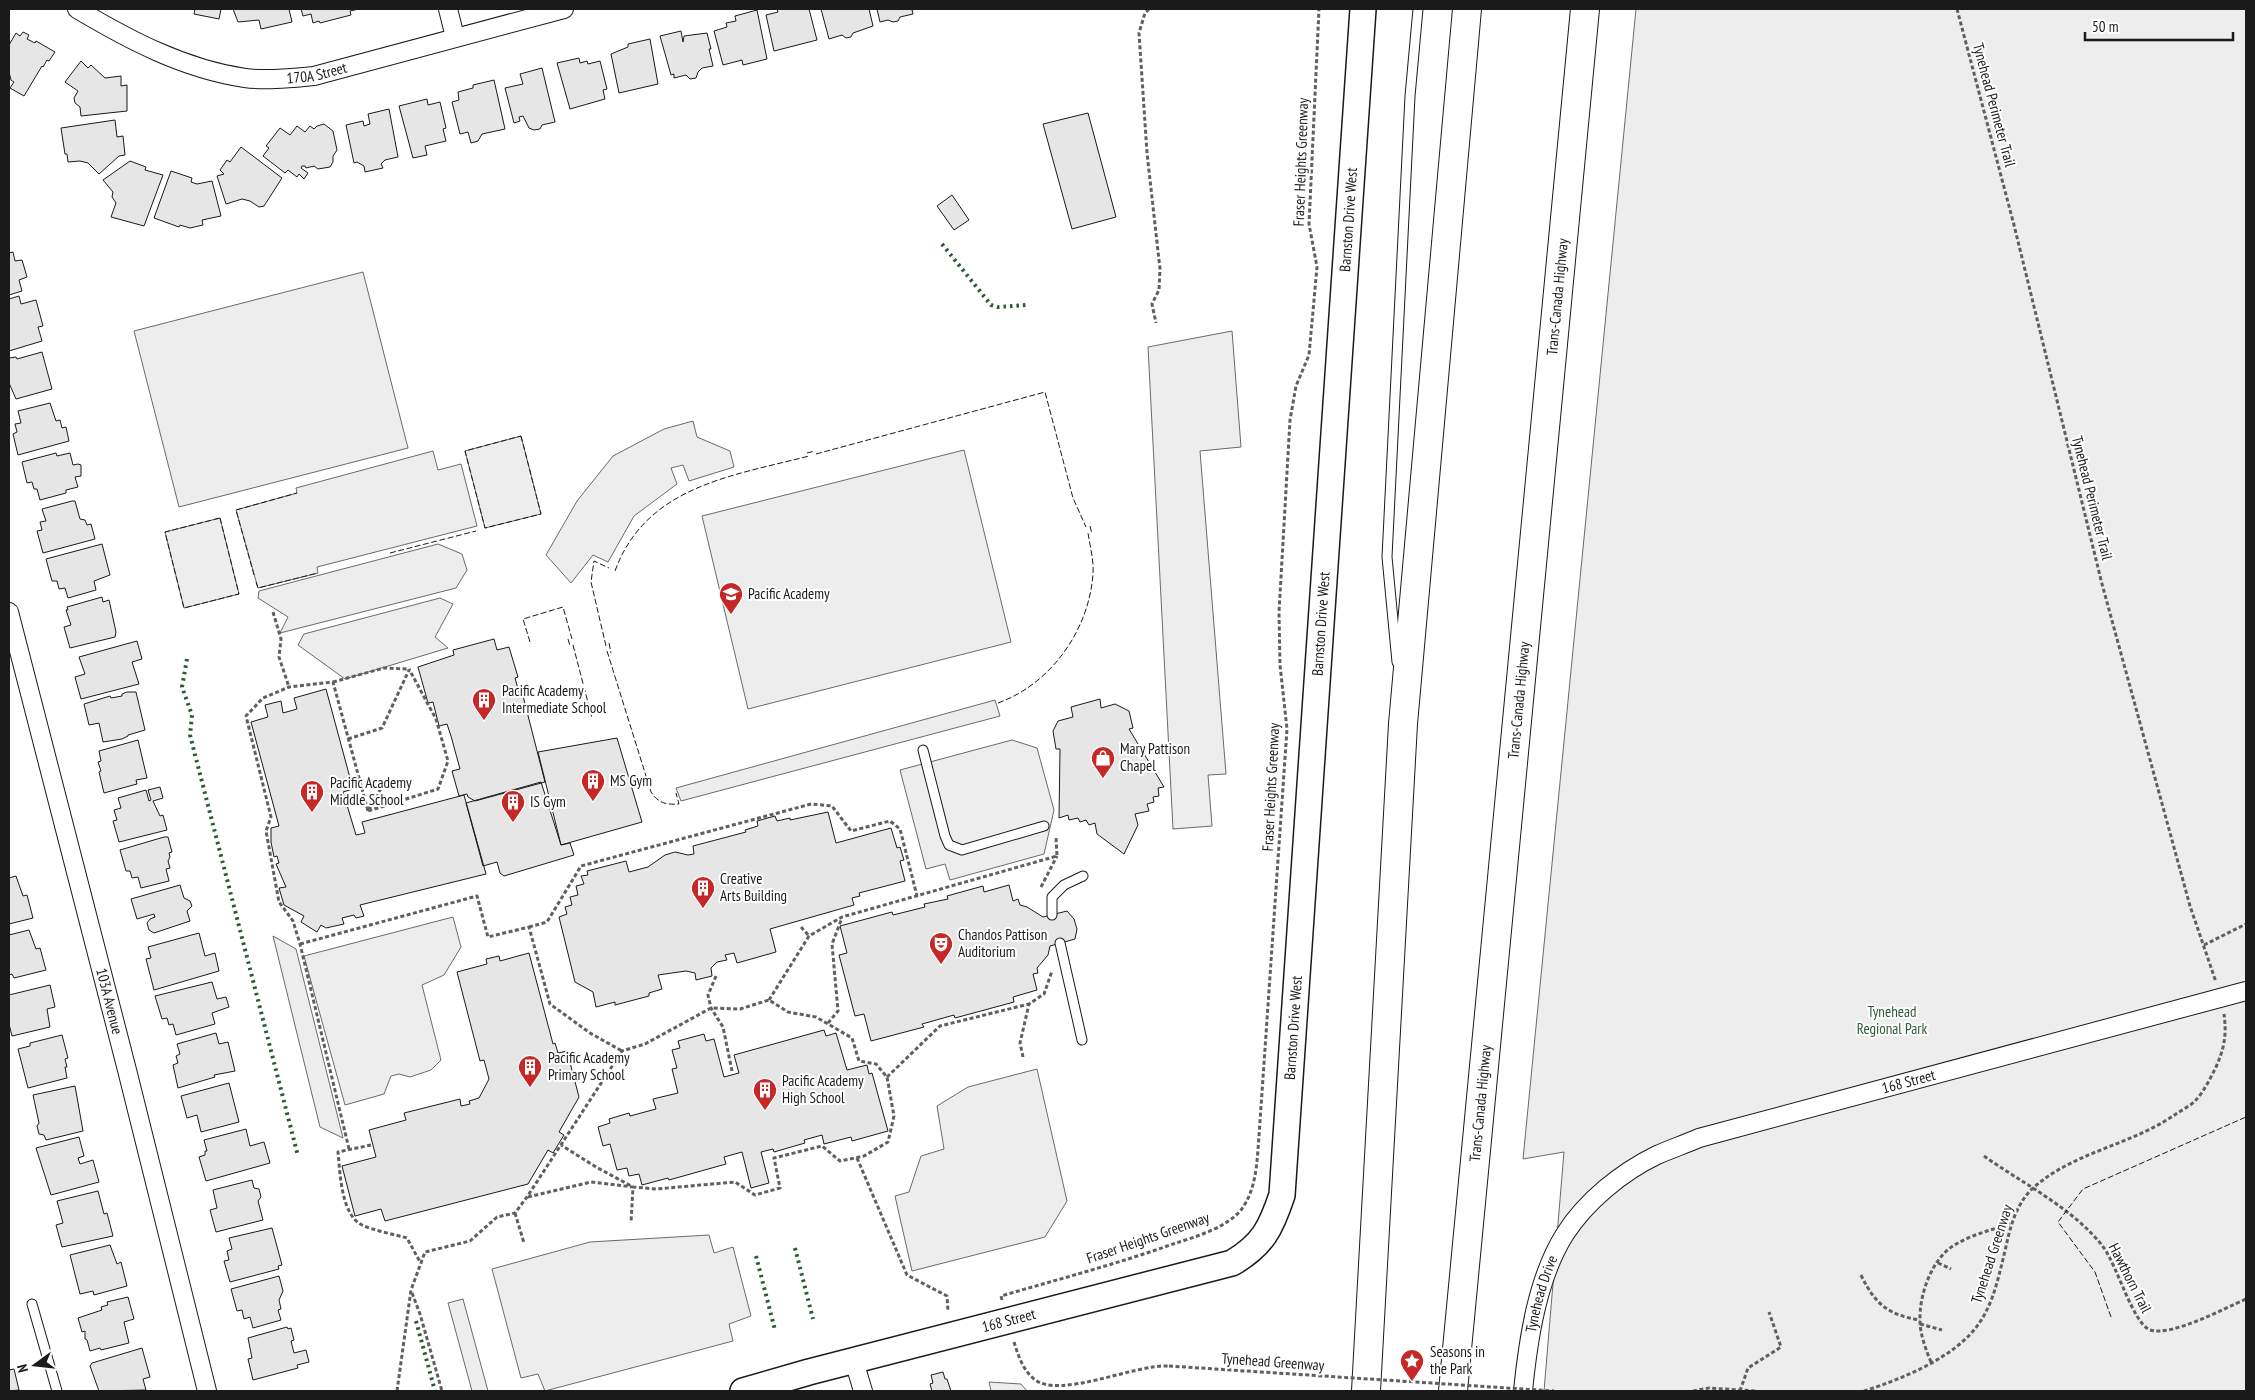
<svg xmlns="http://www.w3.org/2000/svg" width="2255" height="1400" font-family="'PT Sans Narrow',sans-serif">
  <rect width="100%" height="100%" fill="#fff"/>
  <path fill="#ededed" stroke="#6a6a6a" d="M1636 9H2246V1391H1544L1564 1152 1523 1159Z
    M363 272 408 448 179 507 134 331Z
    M1232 331 1241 447 1200 451 1226 774 1208 775 1212 826 1173 829 1148 347Z
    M693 421 697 437 730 451 734 467 689 481 683 465 671 468 677 484 634 516 608 562 593 555 571 583 546 555 577 501 613 456 664 429Z
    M521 436 541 514 485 528 465 451Z
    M964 450 1011 642 748 709 702 516Z
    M433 451 438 470 461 464 477 526 317 567 318 573 258 588 236 510 297 493 296 488Z
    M220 518 239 594 184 608 165 532Z
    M438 544 462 554 467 570 456 588 280 633 288 617 258 598 259 591Z
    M440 598 453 604 435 637 448 648 345 679 298 645 304 634Z
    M995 700 1000 716 681 801 676 788Z
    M1012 740 1037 748 1054 810 1044 854 950 880 945 864 926 869 900 770Z
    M453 917 461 947 444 975 422 985 441 1060 431 1070 410 1077 399 1074 391 1076 384 1094 345 1105 304 956Z
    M273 936 296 949 343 1138 320 1127Z
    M1037 1069 1067 1201 1045 1237 912 1271 895 1196 909 1192 921 1156 944 1149 937 1106 968 1087Z
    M709 1235 714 1253 733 1247 751 1316 729 1324 733 1341 545 1391 538 1374 521 1378 492 1269 590 1242Z
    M463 1299 488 1391H472L448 1303Z
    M989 1382 1021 1384 1027 1391H991Z"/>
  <path fill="#e6e6e6" stroke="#1a1a1a" d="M195 9H221L219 19 194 14Z
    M233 9H289L292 22 261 29 259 20 238 22Z
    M301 9H359L350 11 351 15 320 23 319 21 313 23 311 14 303 16Z
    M777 9H809L817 40 774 51 766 15 778 12Z
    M821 9H869L873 26 853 33 851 37 846 38 842 35 829 39Z
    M877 9H915L912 10 913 14 900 17 898 21 893 22 888 20 880 22Z
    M757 10 767 59 743 65 742 60 723 65 714 31 727 27 726 23 736 21 735 16Z
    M681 31 683 42 684 36 707 33 711 49H709L713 66 702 68 698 72 696 78 690 79 686 75 674 78V74L671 75 660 36Z
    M23 32 29 35 27 39 35 43 36 41 55 52 49 61 47 60 43 67 42 66 24 96 10 88 14 82 11 80 9 72V45L16 33 20 36Z
    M650 39 658 84 619 93 611 54 628 47V44Z
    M579 58 580 63 587 61 588 64 600 61 607 89 603 90 605 99 570 109 557 63Z
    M81 61 88 68 91 65 105 78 121 76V86L127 85V111L81 116 80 107 75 103 74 98 78 91 65 82Z
    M542 68 555 122 542 125 540 129 534 130 529 128 523 116 519 117 520 121 514 123 505 88 523 84 520 74Z
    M494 80 505 129 482 134 478 141 471 143 468 132 460 134 452 102 459 100 458 92 473 88V85Z
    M427 99 428 105 440 102 446 128 443 129 446 141 425 146 427 155 413 158 399 106Z
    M389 109 398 157 385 160 381 164 383 168 365 172 364 166 357 162 354 163 346 125 363 121 364 126 370 124 368 114Z
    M1088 113 1116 217 1072 229 1043 124Z
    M115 120 117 137 123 136 125 155 119 156 99 174 88 163 80 161 68 162 67 154H65L61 128Z
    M324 124 333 131 337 150 333 156V162L330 167 318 169 314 166 306 168 305 166H302L301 168 308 173 304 179 299 174 297 177 288 170 285 173 263 156 269 148 266 146 280 128 290 135 297 126 305 132 310 126 314 129 317 126Z
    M241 147 282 178 264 206 259 207 250 201 242 199 226 204 217 176 224 174 220 170 227 160 230 162Z
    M130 161 146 167 145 170 163 175 144 226 111 217 116 203 112 197 113 192 103 180Z
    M171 171 192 178 191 182 197 184 212 181 221 216 202 220 203 225 190 228 180 225 179 227 154 218Z
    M952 195 969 220 954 230 937 206Z
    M13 252 15 261 22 260 27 277 19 280 22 291 9 295V253Z
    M19 296 21 304 36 300 43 326 38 327 42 341 9 351V299Z
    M42 352 52 389 16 399 9 383V358L16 357 17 359Z
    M50 403 56 421 60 420 62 428 66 427 69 441 18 455 13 434 17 432 15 424 21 423 18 411Z
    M56 453 57 456 70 453 73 465 78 464 81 465V476L75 477 78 487 66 490V493L40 500 37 489H34L32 482 27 483 22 462Z
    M72 501H75L80 519 85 520 87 525 91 524 95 539 43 553 37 531 42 530 40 522 46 521 42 509Z
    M102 544 110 575 94 581 96 590 68 598 65 588 59 589 57 581H52L46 559Z
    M102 597 103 602 109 600 116 632 115 637 70 648 64 627 71 625 66 610H68L67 607Z
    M494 639 497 650 509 647 518 677 515 678 520 696H523L545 782 475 801 468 797 467 794 459 796 452 771 460 769 451 736 447 724 439 726 433 702 428 703 418 667 454 655 453 650Z
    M137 641 142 659 132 662 139 684 81 699 75 677 85 674 79 657Z
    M326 689 353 789 343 792 356 835 365 833 362 822 464 795 486 874 360 905 364 916 356 918 354 915 342 918 344 924 326 928 321 925 317 932 301 922 304 916 284 905 279 888 286 887 276 864 279 863 277 856 274 857 271 842V828L279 826 251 722 268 717 265 705 281 701 283 713 297 709 294 698Z
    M127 692H136L145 730 128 735V736L122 739 103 742 99 723 89 725 84 704 110 696 111 698 122 696V694Z
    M1100 699 1101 708 1115 704 1129 711 1133 728 1129 729 1164 787 1158 788 1159 796 1153 797 1154 802 1147 804 1149 811 1135 814 1138 825 1124 854 1097 834 1095 823 1089 825 1086 820 1080 822 1078 818 1069 820 1068 815 1059 818 1060 749H1056L1053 731 1058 721 1073 717 1071 707Z
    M617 738 642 822 561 845 538 752Z
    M138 740 147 778 136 780 137 784 104 793 99 772 101 771 98 762 101 761 99 751Z
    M541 782 561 845 570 843 574 855 504 876 500 873 497 862 483 866 466 803Z
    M160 787 163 798 153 801 160 816 163 815 167 830 119 842 113 821 117 820 114 810 121 808 118 798 146 790 149 801 151 800 148 790Z
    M828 812 836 843 891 828 897 848 900 847 904 860 900 861 905 881 859 893 860 896 852 898 854 905 770 929 776 952 737 963 734 953 725 955 727 960 717 962 711 968 712 976 696 980 695 973 686 971 658 975 662 989 649 993V996L615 1005V1002L596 1007 593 992 575 982 559 917 567 914 565 907 572 905 570 897 578 895 576 886 584 884 581 876 588 875 587 871 626 861 629 872 648 867 665 855 675 852 688 855 694 854 693 846 746 832 745 830 758 826 757 821 775 816 777 821 790 818V820Z
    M164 837H168L172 852 169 853 170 857 168 861 170 868 166 869 169 881 141 888 138 877 132 878 130 871H126L120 850Z
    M16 876 23 896 27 895 33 918 9 924V878Z
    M180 885 184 898 190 901 192 906 187 911 190 921 154 933 149 930 147 923 150 919 155 917 154 914 137 919 131 899Z
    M1009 885 1013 901 1018 899 1020 905 1027 907 1043 917 1067 911 1074 919 1077 929 1075 939 1050 946 1048 955 1037 968 1038 973 1033 974 1037 990 1013 997 1014 1002 955 1018 954 1015 922 1024 924 1027 871 1041 864 1014 855 1016 839 955 847 953 840 926 892 912 893 915 925 907 924 904 948 899 947 896 983 886 984 892Z
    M29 930 36 949 40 948 46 970 14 978 12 974 9 975V935Z
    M199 933 205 956 215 953 219 971 154 990 146 959 151 958 148 947Z
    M529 953 553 1044 555 1043 558 1053 567 1051 579 1097 559 1132 564 1135 553 1153 548 1150 528 1184 385 1221 381 1209 355 1216 342 1166 376 1157 369 1130 406 1120 404 1113 460 1099 461 1106 470 1104 469 1101 479 1098 489 1079 484 1060 480 1061 457 972 487 964 486 959 499 956 500 961Z
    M212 982 217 999 226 997 229 1007 212 1013 215 1024 176 1035 173 1024 169 1025 167 1018 162 1019 155 996Z
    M50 985 55 1007 47 1009 50 1027 12 1036 9 1024V995Z
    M824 1030 826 1036 836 1033 847 1070 867 1065 869 1074 872 1073 888 1131 852 1141 851 1137 824 1144 822 1135 804 1140 805 1143 774 1152 773 1149 761 1152 769 1183 751 1188 742 1152 724 1157 726 1164 669 1180 668 1178 642 1185 639 1174 629 1176 627 1168 617 1170 610 1144 603 1146 598 1127 610 1123 609 1119 629 1113 630 1116 656 1109 653 1099 678 1093 672 1069 677 1068 672 1050 680 1048 678 1041 704 1034 706 1041 714 1039 724 1077 739 1073 734 1055Z
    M216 1033 219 1044 228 1042 235 1071 214 1075 215 1077 178 1088 173 1065 178 1063 176 1056 180 1054 177 1044Z
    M62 1035 68 1058 65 1059 67 1067H65L67 1078 28 1088 18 1049 30 1046V1043Z
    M229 1083 239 1122 201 1132 197 1115 187 1118 181 1096Z
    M75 1086 83 1131 46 1140 44 1135 39 1134 37 1126 39 1123 33 1095Z
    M246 1129 250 1146 264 1142 270 1163 206 1181 199 1157 205 1155V1151H207L204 1140Z
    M79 1137 84 1156 78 1158 80 1164 93 1160 99 1182 51 1195 36 1148Z
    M252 1180 254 1188 259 1189 261 1197 258 1201 263 1220 216 1232 210 1210 217 1208 213 1190Z
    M98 1191 104 1214 107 1213 113 1236 62 1247 56 1225 63 1223 57 1201Z
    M272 1228 282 1265 278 1266 279 1269 230 1282 224 1261 229 1260 227 1251 232 1249 229 1238Z
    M110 1245 117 1264 121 1262 127 1286 94 1295 93 1291 80 1294 70 1255Z
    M279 1276 283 1291 279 1300 281 1309 278 1310 281 1320 253 1328 250 1317 244 1319 242 1310 237 1311 231 1289Z
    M128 1297 134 1319 124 1322 129 1343 101 1350 100 1348 90 1351 87 1340 85 1339V1331L82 1332 78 1318 102 1310 101 1307 108 1305 107 1302Z
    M287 1327 288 1329 291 1328 294 1340 291 1341 294 1353 306 1350 309 1362 297 1365 298 1368 253 1380 248 1359 252 1358 248 1338Z
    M142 1348 150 1377 143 1379 146 1390 99 1391 90 1366 92 1363Z
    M14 1369 19 1390 9 1391V1370Z
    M943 1372 945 1379H947L951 1391H932L930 1384 933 1383 931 1375Z"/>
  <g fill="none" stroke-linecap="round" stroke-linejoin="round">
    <g stroke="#1a1a1a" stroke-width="11">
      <path id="lane" d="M1397 662 1387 557 1410 96 1418 9
        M923 750 945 836 949 845 962 850 1044 826
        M1052 915V897L1064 885 1083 876
        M1060 943 1082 1040
        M32 1304 57 1391"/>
    </g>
    <g stroke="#1a1a1a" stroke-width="20">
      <g id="street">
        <path id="s1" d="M77 9C129 40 184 69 245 78 267 81 292 78 314 76L564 9"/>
        <path d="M448 9 455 37"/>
        <path id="s2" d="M9 612 127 1070 207 1391"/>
        <path d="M854 1361 863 1391"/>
        <path id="s3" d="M1523 1391C1528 1341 1537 1278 1565 1234 1586 1201 1622 1172 1657 1155 1671 1149 1685 1144 1699 1138L2246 991"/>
      </g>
    </g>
    <g stroke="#1a1a1a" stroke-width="28">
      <g id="secondary">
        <path id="s4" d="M743 1391 809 1372 1232 1263C1263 1245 1271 1228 1282 1195L1363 9"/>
      </g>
    </g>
    <g stroke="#1a1a1a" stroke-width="30">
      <g id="highway">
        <path d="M1366 1391 1403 724 1467 9"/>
        <path id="s5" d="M1453 1391 1585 9"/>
      </g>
    </g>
    <path stroke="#5f5f5f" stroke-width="3" stroke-dasharray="4 2.5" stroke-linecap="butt" d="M1149 9 1145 13 1139 33 1147 153 1160 269 1159 290 1152 304 1156 323
      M1957 9 2014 225 2102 584 2190 906 2216 982
      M273 612 281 639 279 657 289 687
      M333 682 384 668 409 669
      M348 739 382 728 409 670
      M384 783 368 811 438 789 448 761 436 719 409 669
      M1041 887 1057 856
      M529 927 547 922 581 866 811 804 832 806 851 831 890 821 900 829 917 896
      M801 927 809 936
      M300 944 477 896 488 937 529 927 550 1004 590 1033 622 1051
      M2204 945 2246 924
      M716 976 708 995 711 1008 723 1027 732 1071
      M769 1000 809 936 842 917 1057 856 1056 837
      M828 1023 838 1011 832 944 842 918
      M1023 1057 1020 1043 1029 1004 1044 994 1052 971
      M887 1077 940 1026 1029 1004
      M371 1145 338 1152C340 1172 341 1215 362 1225 375 1231 393 1234 407 1238L420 1262
      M349 1149 300 944 293 921 279 902 266 831 271 817 246 716 263 698 289 687 333 682 368 811
      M1984 1156C2022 1183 2076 1210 2104 1248 2117 1266 2133 1323 2150 1330 2171 1337 2225 1308 2246 1299
      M857 1158 907 1275 947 1296 948 1311
      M528 1197 591 1182 633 1187 631 1223
      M515 1213 524 1243
      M1938 1263 1951 1269
      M1861 1275C1875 1304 1888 1315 1920 1320
      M412 1293 420 1314 442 1391
      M1002 1300 1001 1296C1059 1279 1117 1264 1173 1244 1195 1237 1226 1228 1241 1210 1257 1189 1257 1160 1259 1136L1287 729 1280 665 1279 612 1290 420 1296 386 1309 355 1317 267 1309 224 1319 9
      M1920 1324 1942 1330
      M1014 1342C1018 1355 1023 1370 1034 1379 1059 1400 1134 1364 1169 1366
      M1931 1362C1926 1350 1920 1334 1920 1321 1919 1296 1931 1260 1953 1246 1970 1235 1991 1230 2010 1224
      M397 1391 411 1290 425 1252 470 1241 497 1217 515 1213 527 1197 622 1051 645 1044 711 1008 740 1009 769 1000 788 1012 816 1017 852 1038 859 1061 876 1064 887 1077 894 1116 888 1142 864 1156 840 1161 822 1146 774 1158 780 1188 755 1195 735 1182 656 1189 633 1187 596 1167 561 1145
      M1693 1391 1709 1388 1755 1391
      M1740 1391 1748 1368 1781 1347 1769 1312
      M1864 1391C1902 1379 1957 1357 1980 1322 1994 1301 1999 1275 2005 1251 2010 1228 2015 1206 2032 1189 2072 1152 2132 1145 2176 1114 2182 1110 2190 1106 2195 1101 2203 1093 2210 1079 2215 1069 2224 1050 2227 1035 2224 1014"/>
    <use href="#lane" stroke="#fff" stroke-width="9"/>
    <use href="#street" stroke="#fff" stroke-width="18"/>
    <use href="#secondary" stroke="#fff" stroke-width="25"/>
    <use href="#highway" stroke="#fff" stroke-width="28"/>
    <path stroke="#5f5f5f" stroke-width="3" stroke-dasharray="4 2.5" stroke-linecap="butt" d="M1169 1366 1554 1391"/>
    <path stroke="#2b5a34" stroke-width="4" stroke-dasharray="2.5 4" stroke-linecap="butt" d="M942 244 991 305 998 307 1027 305
      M187 659 182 687 192 715 190 735 298 1156
      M795 1248 813 1319
      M756 1256 775 1330
      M416 1321 435 1391"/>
    <path stroke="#1a1a1a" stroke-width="1" stroke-dasharray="6 2.5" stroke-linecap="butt" d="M521 436 541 514 485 528 465 451Z
      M807 453 815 451
      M816 454 1045 392 1073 498 1086 527
      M220 518 239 594 184 608 165 532Z
      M1090 526 1092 534
      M390 553 476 531
      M615 571C646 486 732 476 809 456
      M254 575 236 510 297 493
      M256 582 258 588 318 573
      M568 639 570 646
      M530 642 523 619 563 607 572 639
      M609 643 611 653
      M573 645 592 718
      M606 646 591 582 594 561 609 568
      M607 651 651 792C658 803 666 805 679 804L676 793
      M998 703C1051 684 1089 630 1093 574 1094 561 1090 546 1088 533
      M2111 1317 2095 1272 2058 1222 2083 1189 2246 1117"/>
  </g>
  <defs>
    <g id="school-pin" transform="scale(1.25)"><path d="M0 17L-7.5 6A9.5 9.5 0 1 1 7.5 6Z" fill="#c62828" stroke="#fff"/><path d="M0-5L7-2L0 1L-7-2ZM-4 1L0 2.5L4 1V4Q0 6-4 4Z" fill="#fff"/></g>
    <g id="building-pin" transform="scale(1.25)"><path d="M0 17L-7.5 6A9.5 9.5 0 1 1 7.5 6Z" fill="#c62828" stroke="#fff"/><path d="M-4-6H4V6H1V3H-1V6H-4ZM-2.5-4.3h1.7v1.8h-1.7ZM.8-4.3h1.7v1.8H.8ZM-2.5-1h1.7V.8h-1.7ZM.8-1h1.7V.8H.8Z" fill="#fff"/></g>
    <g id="shop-pin" transform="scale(1.25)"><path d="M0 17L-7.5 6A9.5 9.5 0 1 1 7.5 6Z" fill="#c62828" stroke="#fff"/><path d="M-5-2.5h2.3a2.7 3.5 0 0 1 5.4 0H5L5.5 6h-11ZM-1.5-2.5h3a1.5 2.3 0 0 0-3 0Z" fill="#fff"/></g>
    <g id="theatre-pin" transform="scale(1.25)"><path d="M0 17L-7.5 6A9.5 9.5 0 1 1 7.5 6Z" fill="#c62828" stroke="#fff"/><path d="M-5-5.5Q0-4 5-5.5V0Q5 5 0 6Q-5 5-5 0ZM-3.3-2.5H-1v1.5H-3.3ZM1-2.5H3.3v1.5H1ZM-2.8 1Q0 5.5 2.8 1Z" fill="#fff"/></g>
    <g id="sight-pin" transform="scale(1.25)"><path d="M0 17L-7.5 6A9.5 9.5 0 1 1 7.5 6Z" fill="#c62828" stroke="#fff"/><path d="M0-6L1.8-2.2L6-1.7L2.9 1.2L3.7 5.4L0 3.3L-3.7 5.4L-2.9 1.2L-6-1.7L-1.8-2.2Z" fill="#fff"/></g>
  </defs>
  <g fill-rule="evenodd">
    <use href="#school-pin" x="731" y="594"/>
    <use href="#building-pin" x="484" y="700"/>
    <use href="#shop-pin" x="1103" y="758"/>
    <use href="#building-pin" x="593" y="781"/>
    <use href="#building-pin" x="312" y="792"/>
    <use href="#building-pin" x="513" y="802"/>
    <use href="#building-pin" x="703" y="888"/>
    <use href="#theatre-pin" x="941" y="944"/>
    <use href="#building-pin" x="530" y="1067"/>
    <use href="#building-pin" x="765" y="1090"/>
    <use href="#sight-pin" x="1412" y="1361"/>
  </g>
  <g text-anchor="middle" stroke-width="4" stroke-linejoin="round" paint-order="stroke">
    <g font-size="15" fill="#1a1a1a" stroke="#fff">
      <text dy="5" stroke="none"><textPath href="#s1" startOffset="255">170A Street</textPath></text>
      <text transform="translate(1994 105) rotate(75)" y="5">Tynehead Perimeter Trail</text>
      <text transform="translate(1301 162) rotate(-88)" y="5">Fraser Heights Greenway</text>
      <text dy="5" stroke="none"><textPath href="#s4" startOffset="1570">Barnston Drive West</textPath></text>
      <text dy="5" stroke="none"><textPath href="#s5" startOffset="1099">Trans-Canada Highway</textPath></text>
      <text transform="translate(2092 498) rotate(76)" y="5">Tynehead Perimeter Trail</text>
      <text dy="5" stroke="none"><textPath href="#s4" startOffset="1165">Barnston Drive West</textPath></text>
      <text dy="5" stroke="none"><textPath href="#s5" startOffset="694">Trans-Canada Highway</textPath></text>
      <text transform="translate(1271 787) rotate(-87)" y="5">Fraser Heights Greenway</text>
      <text dy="5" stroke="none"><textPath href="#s2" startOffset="402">103A Avenue</textPath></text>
      <text dy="5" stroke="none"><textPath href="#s4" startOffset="760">Barnston Drive West</textPath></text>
      <text dy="5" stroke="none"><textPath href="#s3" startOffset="549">168 Street</textPath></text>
      <text dy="5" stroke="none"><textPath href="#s5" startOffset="289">Trans-Canada Highway</textPath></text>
      <text transform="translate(1148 1238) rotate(-19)" y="5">Fraser Heights Greenway</text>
      <text transform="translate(1992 1254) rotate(-72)" y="5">Tynehead Greenway</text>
      <text transform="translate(2130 1278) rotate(63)" y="5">Hawthorn Trail</text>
      <text dy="5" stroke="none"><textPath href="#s3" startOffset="99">Tynehead Drive</textPath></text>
      <text dy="5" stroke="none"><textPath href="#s4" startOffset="275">168 Street</textPath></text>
      <text transform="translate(1273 1362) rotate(4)" y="5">Tynehead Greenway</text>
    </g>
    <g font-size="15" fill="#1a1a1a" stroke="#fff" text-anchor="start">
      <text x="748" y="599">Pacific Academy</text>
      <text x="502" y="696">Pacific Academy<tspan x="502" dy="17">Intermediate School</tspan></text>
      <text x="1120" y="754">Mary Pattison<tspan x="1120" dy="17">Chapel</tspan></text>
      <text x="610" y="786">MS Gym</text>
      <text x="330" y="788">Pacific Academy<tspan x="330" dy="17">Middle School</tspan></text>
      <text x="530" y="807">IS Gym</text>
      <text x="720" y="884">Creative<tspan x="720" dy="17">Arts Building</tspan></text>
      <text x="958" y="940">Chandos Pattison<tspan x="958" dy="17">Auditorium</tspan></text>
      <text x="548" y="1063">Pacific Academy<tspan x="548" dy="17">Primary School</tspan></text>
      <text x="782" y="1086">Pacific Academy<tspan x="782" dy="17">High School</tspan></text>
      <text x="1430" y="1357">Seasons in<tspan x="1430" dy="17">the Park</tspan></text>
    </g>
    <g font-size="15" fill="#2b5a34" stroke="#fff">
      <text x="1892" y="1017">Tynehead<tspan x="1892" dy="17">Regional Park</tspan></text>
    </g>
  </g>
  <rect width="2255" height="1400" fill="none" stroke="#1a1a1a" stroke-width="20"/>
  <g transform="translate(35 1365) rotate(255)" stroke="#ffffff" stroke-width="4" paint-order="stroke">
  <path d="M0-4L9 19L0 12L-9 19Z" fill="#1a1a1a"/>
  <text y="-8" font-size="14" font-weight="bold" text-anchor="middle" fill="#1a1a1a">N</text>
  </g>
  <path d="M2085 32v8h148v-8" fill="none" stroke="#1a1a1a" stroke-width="2.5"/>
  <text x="2092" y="32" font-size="15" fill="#1a1a1a" stroke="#ffffff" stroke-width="4" paint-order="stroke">50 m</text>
</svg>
